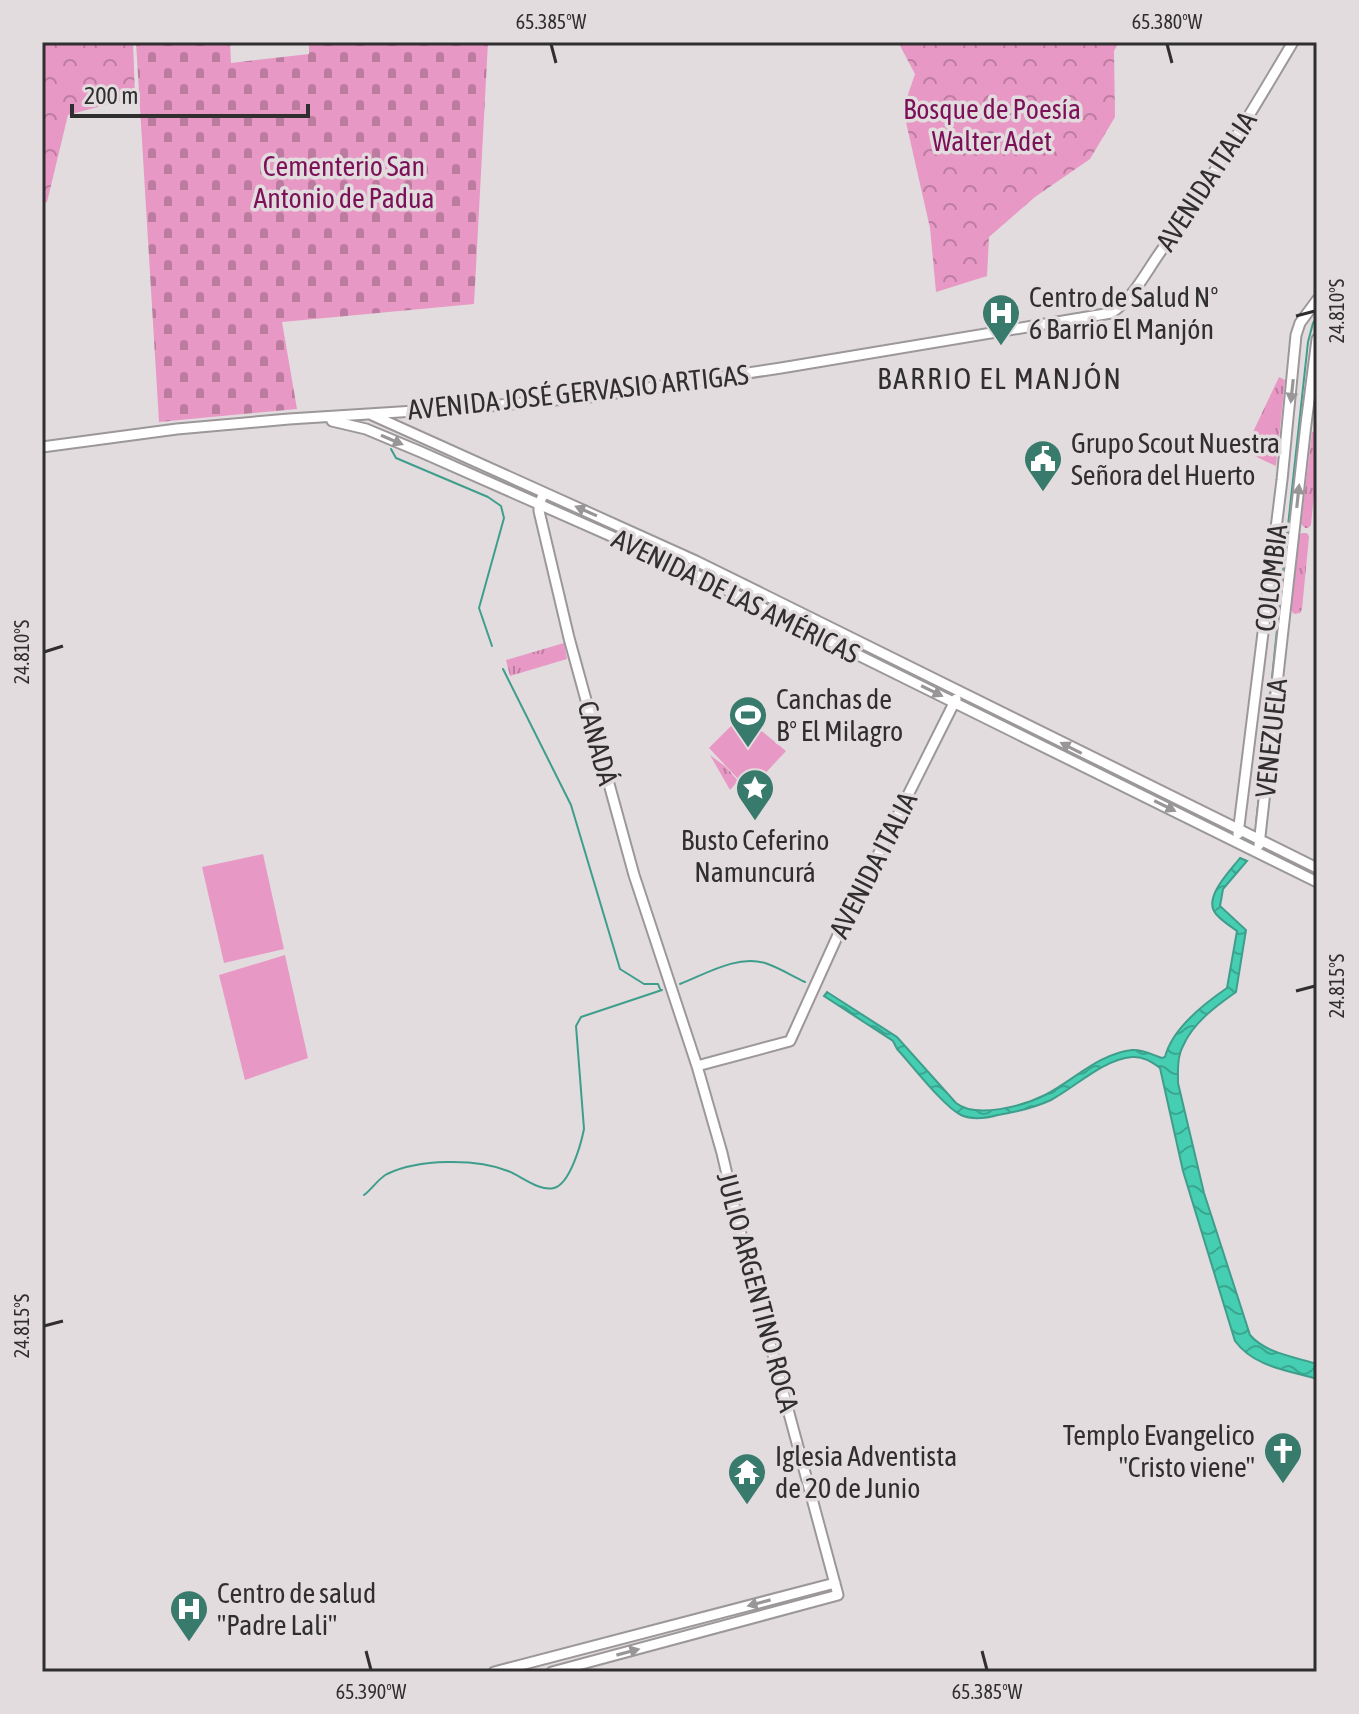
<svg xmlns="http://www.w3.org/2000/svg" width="1359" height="1714" font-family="'Asap Condensed',sans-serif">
  <defs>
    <pattern id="forest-crowns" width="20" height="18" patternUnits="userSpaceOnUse" patternTransform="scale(2)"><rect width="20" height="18" fill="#e898c4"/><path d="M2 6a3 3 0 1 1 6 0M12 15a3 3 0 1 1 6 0" fill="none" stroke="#bc7ca0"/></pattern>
    <pattern id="cemetery-stones" width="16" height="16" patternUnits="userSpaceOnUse" patternTransform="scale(2)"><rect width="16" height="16" fill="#e898c4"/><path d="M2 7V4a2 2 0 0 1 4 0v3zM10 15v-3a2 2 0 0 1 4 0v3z" fill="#bc7ca0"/></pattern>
    <pattern id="park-tufts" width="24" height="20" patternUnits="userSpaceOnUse" patternTransform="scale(2)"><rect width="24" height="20" fill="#e898c4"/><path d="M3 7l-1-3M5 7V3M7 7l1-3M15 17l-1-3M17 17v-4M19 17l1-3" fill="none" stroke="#bc7ca0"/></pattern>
    <pattern id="water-waves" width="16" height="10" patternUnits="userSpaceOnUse" patternTransform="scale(2)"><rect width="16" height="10" fill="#45ceb2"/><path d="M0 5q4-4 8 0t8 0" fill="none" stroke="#3aa891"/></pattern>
  </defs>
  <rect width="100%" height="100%" fill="#e2dcdf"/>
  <path fill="url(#forest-crowns)" d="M42 42H133L135 97 68 115 47 202 42 204Z
    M898 42H1119L1114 51 1115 117 1090 159 1035 197 989 237 987 276 936 292 930 228 903 109 915 74Z"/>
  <path fill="url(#cemetery-stones)" d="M136 42H230L231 63 309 54V42H488L474 304 282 322 297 409 159 422Z"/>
  <path fill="url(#park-tufts)" d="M1279 377 1285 380 1276 466 1244 451Z
    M1316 431 1317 463 1311 525 1308 528H1305L1301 524 1312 432Z
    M1304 533 1308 534 1309 537 1302 609 1300 613 1294 614 1291 610 1290 605 1298 538 1300 534Z
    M564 643 567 659 510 676 506 660Z
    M710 755 726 767 738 781 730 790Z"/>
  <path fill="#e898c4" d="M742 715 786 751 759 780 755 773 740 781 709 748Z
    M263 854 284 949 224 963 202 867Z
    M285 955 308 1058 245 1080 219 975Z"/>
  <path fill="url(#water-waves)" stroke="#3f9e8b" stroke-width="2" d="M1240 858 1247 861 1223 889 1220 906 1246 930 1236 992C1216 1006 1193 1023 1183 1046 1177 1057 1178 1071 1178 1083L1204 1193 1250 1335C1265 1353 1295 1357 1317 1364V1379C1287 1370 1254 1367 1235 1341L1183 1171 1160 1068C1152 1062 1143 1056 1132 1057 1102 1060 1077 1086 1051 1100 1034 1108 1016 1112 998 1115 987 1118 972 1120 961 1115 943 1106 912 1065 897 1049L893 1041 824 996 827 992 897 1037 956 1103C976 1119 1023 1106 1045 1095 1074 1080 1098 1054 1132 1050 1142 1049 1153 1055 1162 1058L1165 1057C1172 1029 1205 1003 1227 988L1237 931C1230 926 1222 921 1216 914 1202 898 1231 870 1240 858Z"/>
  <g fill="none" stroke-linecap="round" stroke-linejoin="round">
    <path stroke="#3f9e8b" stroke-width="2" d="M391 449 396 458 488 497 501 506 504 518 479 608 492 646
      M1282 581 1308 342 1313 323 1317 317
      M503 669 571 805 620 969 644 984H658L660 989
      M1271 688 1281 590
      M1256 824 1270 693
      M680 984C706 974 736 955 765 963 778 967 792 976 805 982
      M364 1195C372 1189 378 1179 387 1174 418 1159 476 1158 508 1171 521 1176 540 1192 554 1188 570 1184 581 1144 584 1129L576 1026 581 1017 662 990"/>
    <g stroke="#9c9799" stroke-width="13">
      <path id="secondary" d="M372 415 696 561 1317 868
        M332 421 366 429 421 452 672 563 1317 882
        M42 447 177 429 289 419 478 407 589 397 781 368 1111 313C1133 299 1146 272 1161 251 1209 183 1251 113 1293 42
        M544 493 539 504V511L569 638 634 875 697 1066 722 1153 742 1239 838 1595 552 1672
        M1238 834 1282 480 1296 335 1300 323 1317 300
        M1259 845 1306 424 1317 339
        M697 1066 790 1041 838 935 956 699
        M494 1672 835 1583"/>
    </g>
    <use href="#secondary" stroke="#fff" stroke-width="9"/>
  </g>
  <defs><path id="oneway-solid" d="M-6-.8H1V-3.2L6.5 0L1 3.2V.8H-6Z" transform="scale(2)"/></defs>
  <g fill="#989697">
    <use href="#oneway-solid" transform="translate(1292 391) rotate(96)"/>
    <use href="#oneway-solid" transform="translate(392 440) rotate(23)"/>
    <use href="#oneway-solid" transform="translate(1298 496) rotate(-84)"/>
    <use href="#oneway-solid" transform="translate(586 511) rotate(-156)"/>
    <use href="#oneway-solid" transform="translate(932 691) rotate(26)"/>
    <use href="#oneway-solid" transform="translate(1071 748) rotate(-153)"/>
    <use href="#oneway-solid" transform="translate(1165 806) rotate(26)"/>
    <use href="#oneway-solid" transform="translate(759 1603) rotate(165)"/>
    <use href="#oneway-solid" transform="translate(628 1652) rotate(-15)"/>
  </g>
  <path fill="none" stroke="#302e2f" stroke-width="3" d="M551 44 556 63M1167 44 1172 63M1296 316 1315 311M44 652 63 646M1296 991 1315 986M44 1326 63 1321M366 1651 371 1670M982 1651 987 1670"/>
  <defs>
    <g id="hospital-pin" transform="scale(2)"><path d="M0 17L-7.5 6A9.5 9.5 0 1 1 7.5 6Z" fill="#387a6b" stroke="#e2dcdf"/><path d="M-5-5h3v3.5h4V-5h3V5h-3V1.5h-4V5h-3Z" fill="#fff"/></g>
    <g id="civic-pin" transform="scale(2)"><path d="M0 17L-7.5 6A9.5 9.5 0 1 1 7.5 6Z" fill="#387a6b" stroke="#e2dcdf"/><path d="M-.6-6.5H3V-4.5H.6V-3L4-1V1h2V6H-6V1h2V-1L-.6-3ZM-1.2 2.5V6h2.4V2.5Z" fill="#fff"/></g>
    <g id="stadium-pin" transform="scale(2)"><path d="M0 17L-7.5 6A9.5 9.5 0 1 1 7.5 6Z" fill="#387a6b" stroke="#e2dcdf"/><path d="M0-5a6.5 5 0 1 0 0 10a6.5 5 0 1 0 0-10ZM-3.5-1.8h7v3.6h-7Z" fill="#fff"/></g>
    <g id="sight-pin" transform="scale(2)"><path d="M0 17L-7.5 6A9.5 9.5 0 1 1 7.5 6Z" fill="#387a6b" stroke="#e2dcdf"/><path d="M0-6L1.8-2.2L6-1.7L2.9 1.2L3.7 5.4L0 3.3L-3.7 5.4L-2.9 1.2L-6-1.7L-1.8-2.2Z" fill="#fff"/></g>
    <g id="church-pin" transform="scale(2)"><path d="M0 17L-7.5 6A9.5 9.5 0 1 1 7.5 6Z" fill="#387a6b" stroke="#e2dcdf"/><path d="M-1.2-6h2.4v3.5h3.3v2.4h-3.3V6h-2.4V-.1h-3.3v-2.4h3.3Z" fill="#fff"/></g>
    <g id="temple-pin" transform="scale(2)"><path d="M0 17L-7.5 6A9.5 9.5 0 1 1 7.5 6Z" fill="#387a6b" stroke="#e2dcdf"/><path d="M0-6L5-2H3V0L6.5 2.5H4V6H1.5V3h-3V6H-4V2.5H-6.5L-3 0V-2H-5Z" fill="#fff"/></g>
  </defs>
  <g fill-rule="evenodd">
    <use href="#hospital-pin" x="1001" y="313"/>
    <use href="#civic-pin" x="1043" y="459"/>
    <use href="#stadium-pin" x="748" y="715"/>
    <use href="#sight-pin" x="755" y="788"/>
    <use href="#church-pin" x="1283" y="1451"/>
    <use href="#temple-pin" x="747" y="1472"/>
    <use href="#hospital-pin" x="189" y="1609"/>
  </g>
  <g text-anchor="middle" stroke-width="7" stroke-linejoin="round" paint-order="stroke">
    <g font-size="28" fill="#7c1158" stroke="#e2dcdf">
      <text x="992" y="119">Bosque de Poesía<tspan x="992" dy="32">Walter Adet</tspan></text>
      <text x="344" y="176">Cementerio San<tspan x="344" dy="32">Antonio de Padua</tspan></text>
    </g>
    <g font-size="28" fill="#302e2f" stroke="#e2dcdf">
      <text transform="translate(1206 181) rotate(-57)" y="10">AVENIDA ITALIA</text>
      <text transform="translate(578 392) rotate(-6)" y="10">AVENIDA JOSÉ GERVASIO ARTIGAS</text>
      <text transform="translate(1271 578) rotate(-83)" y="10">COLOMBIA</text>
      <text transform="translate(736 596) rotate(26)" y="10">AVENIDA DE LAS AMÉRICAS</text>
      <text transform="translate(1271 738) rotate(-84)" y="10">VENEZUELA</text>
      <text transform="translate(598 743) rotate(75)" y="10">CANADÁ</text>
      <text transform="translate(873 865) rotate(-63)" y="10">AVENIDA ITALIA</text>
      <text transform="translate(758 1292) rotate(75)" y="10">JULIO ARGENTINO ROCA</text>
    </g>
    <g font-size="28" fill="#302e2f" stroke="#e2dcdf" text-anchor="start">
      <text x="1029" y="307">Centro de Salud Nº<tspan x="1029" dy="32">6 Barrio El Manjón</tspan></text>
      <text x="1071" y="453">Grupo Scout Nuestra<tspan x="1071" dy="32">Señora del Huerto</tspan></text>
      <text x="776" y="709">Canchas de<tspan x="776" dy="32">B° El Milagro</tspan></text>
      <text x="755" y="850" text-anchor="middle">Busto Ceferino<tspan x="755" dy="32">Namuncurá</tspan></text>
      <text x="1255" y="1445" text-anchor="end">Templo Evangelico<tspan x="1255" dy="32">"Cristo viene"</tspan></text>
      <text x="775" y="1466">Iglesia Adventista<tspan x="775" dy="32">de 20 de Junio</tspan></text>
      <text x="217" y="1603">Centro de salud<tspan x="217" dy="32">"Padre Lali"</tspan></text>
    </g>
    <g font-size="30" letter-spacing="2" fill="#302e2f" stroke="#e2dcdf">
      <text x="1000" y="389">BARRIO EL MANJÓN</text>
    </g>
  </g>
  <rect width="1359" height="1714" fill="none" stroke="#e2dcdf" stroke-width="88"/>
  <path d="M72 104v12h236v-12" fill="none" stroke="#302e2f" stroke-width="4"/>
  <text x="84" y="104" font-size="24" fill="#302e2f" stroke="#e2dcdf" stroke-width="6" paint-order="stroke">200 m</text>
  <rect x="44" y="44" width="1271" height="1626" fill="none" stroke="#302e2f" stroke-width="3"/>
  <g font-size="20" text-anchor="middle" fill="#302e2f">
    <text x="551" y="29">65.385°W</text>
    <text x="1167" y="29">65.380°W</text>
    <text transform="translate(1337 311) rotate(-90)" y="7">24.810°S</text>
    <text transform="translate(22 652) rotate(-90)" y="7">24.810°S</text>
    <text transform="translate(1337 986) rotate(-90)" y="7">24.815°S</text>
    <text transform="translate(22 1326) rotate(-90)" y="7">24.815°S</text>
    <text x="371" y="1699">65.390°W</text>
    <text x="987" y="1699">65.385°W</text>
  </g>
</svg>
